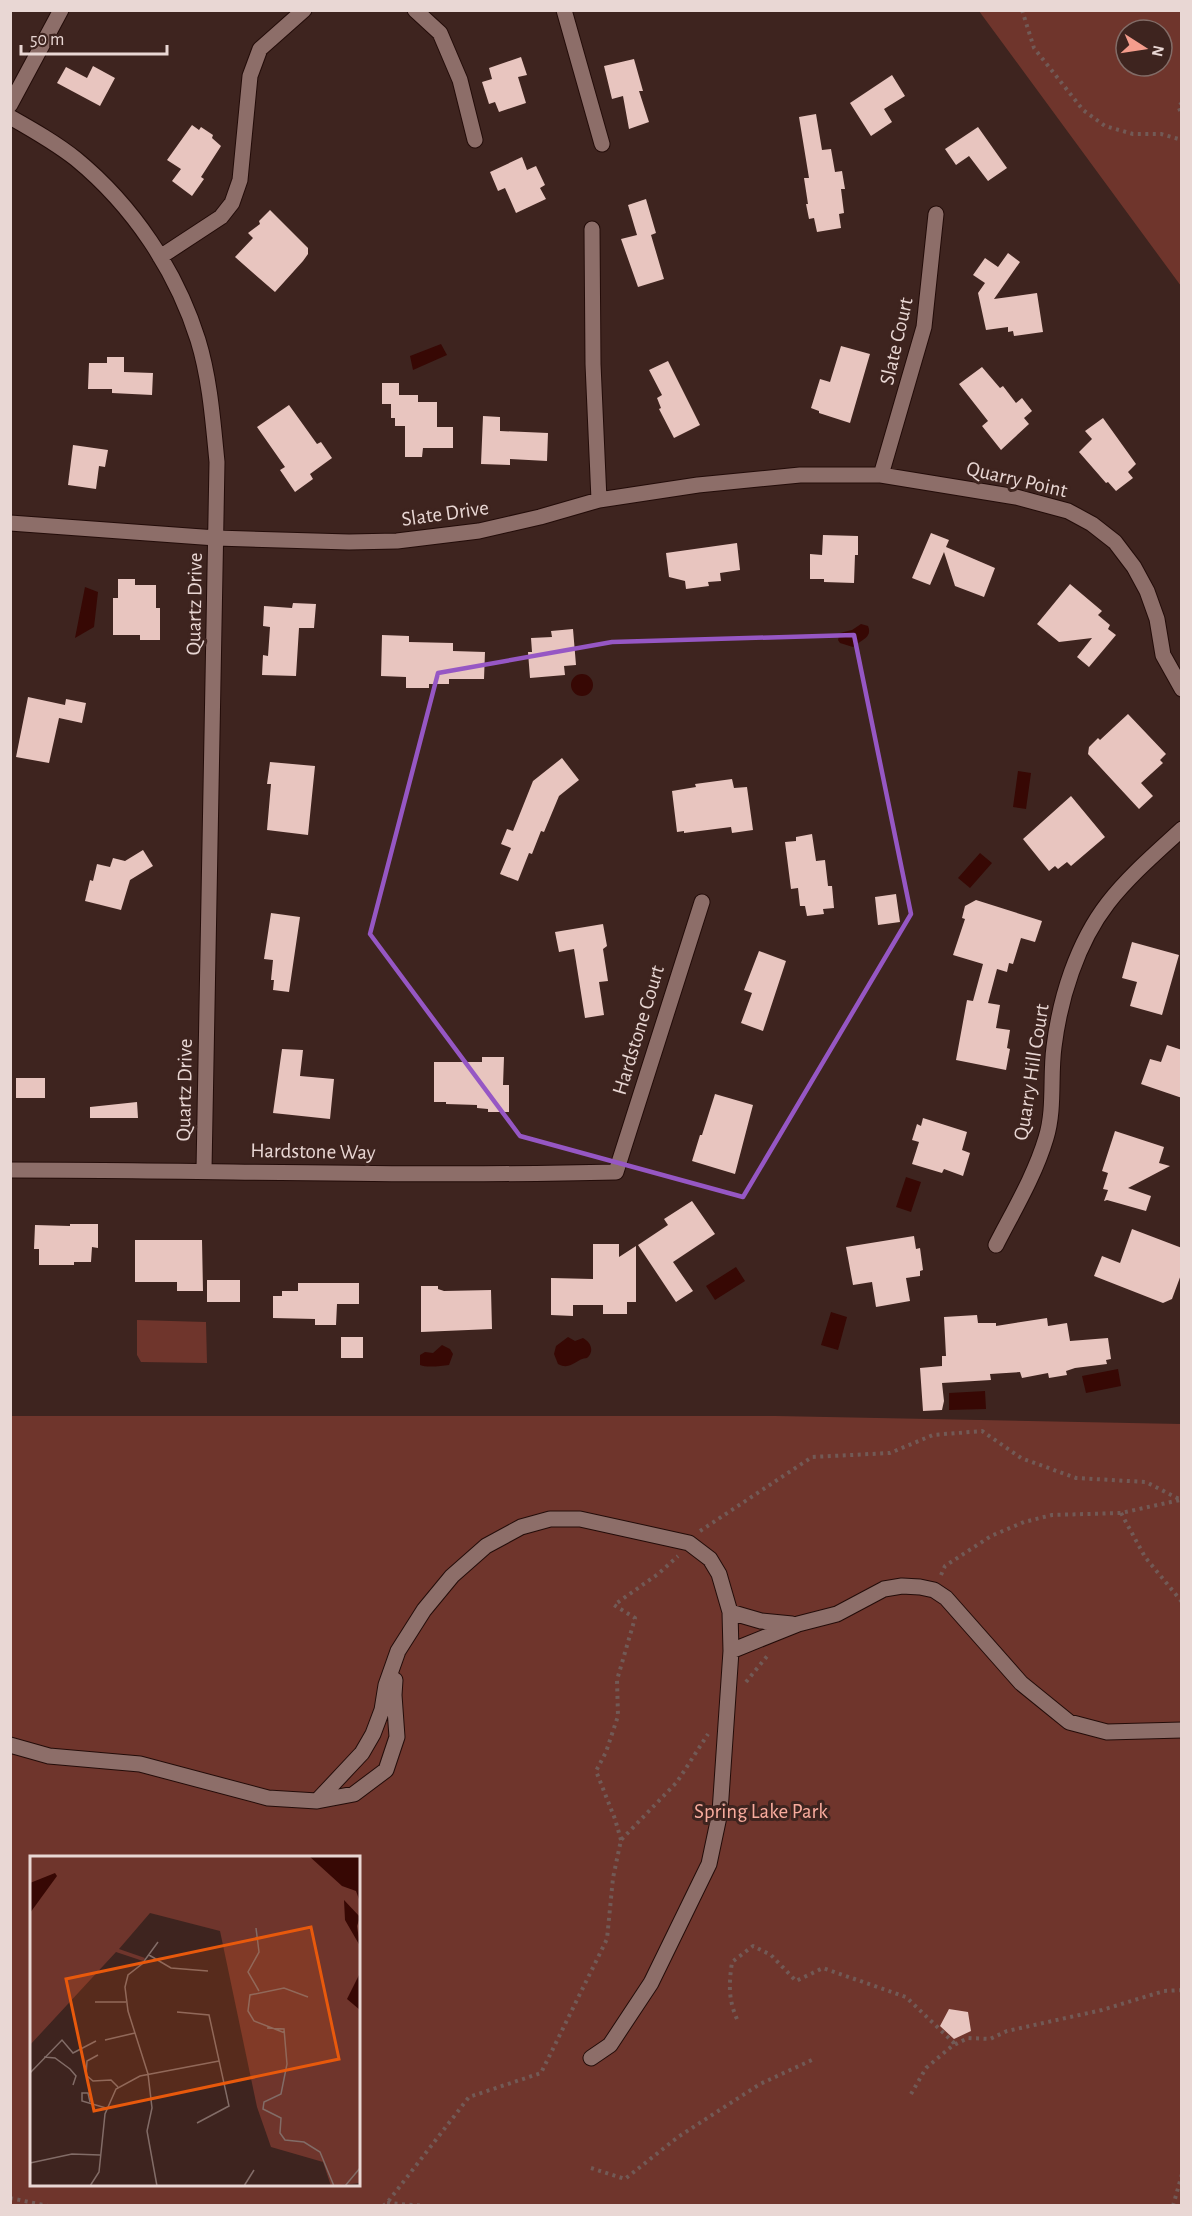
<svg xmlns="http://www.w3.org/2000/svg" width="1192" height="2216" font-family="'Alegreya Sans',sans-serif">
  <rect width="100%" height="100%" fill="#3e241f"/>
  <path fill="#6f352c" fill-rule="evenodd" d="M979 11H1181V286ZM1126 30H1162V66H1126Z
    M137 1320 206 1322 207 1363 141 1362 137 1355Z
    M10 1416H776L1181 1424V2205H11ZM32 1858H358V2184H32Z"/>
  <path fill="#370804" d="M441 344 447 355 413 370 410 356Z
    M85 587 98 592 94 627 75 638Z
    M861 624 868 626C873 638 860 640 853 647L840 643 838 640 840 633 852 630Z
    M571 685a11 11 0 1 1 22 0a11 11 0 1 1-22 0Z
    M1018 771 1031 773 1026 809 1013 807Z
    M980 853 992 863 970 888 958 878Z
    M906 1177 921 1182 911 1212 896 1207Z
    M736 1267 745 1281 715 1300 706 1286Z
    M831 1312 847 1317 838 1350 821 1345Z
    M568 1337 575 1341 583 1338C592 1343 594 1352 587 1358 575 1359 571 1371 558 1364L554 1354 556 1346Z
    M442 1345 450 1349 453 1354 449 1365C441 1366 427 1368 420 1365V1355L425 1352 433 1353Z
    M1118 1369 1121 1386 1086 1393 1082 1376Z
    M985 1391 986 1409 949 1410V1393Z"/>
  <path fill="#e8c5bf" d="M521 57 527 75 518 77 526 103 499 112 495 102 489 104 482 82 492 79 489 68Z
    M634 59 643 91H639L649 122 629 129 623 96 612 99 604 66Z
    M93 66 115 78 100 106 57 83 66 67 87 78Z
    M892 75 905 96 884 109 892 122 871 136 850 103Z
    M816 114 822 150 831 149 835 172 842 171 845 189H841L844 213 839 214 841 228 817 232 814 218 809 219 806 204H808L804 178H809L799 117Z
    M192 125 199 130 201 127 213 135 212 138 221 146 201 177 204 179 192 196 172 181 181 169 167 160Z
    M978 127 1007 168 988 181 969 156 956 165 945 149Z
    M522 157 527 170 536 166 545 185 540 188 546 199 516 213 505 188 498 191 490 172Z
    M646 199 656 233 651 235 664 279 638 287 621 239 637 235 628 205Z
    M270 210 308 248V254L303 261 275 292 235 257 253 238 248 233 260 224 259 221Z
    M1008 253 1020 262 994 299 1037 293 1043 332 1014 336 1013 331 1008 332V327L986 330 978 293 985 283 973 275 985 258 998 267Z
    M841 346 870 354 850 423 819 413V411L811 408 820 379 830 382Z
    M107 357H124V372L153 373 152 395 112 393V389H88L89 363H107Z
    M668 361 700 425 674 438 659 409 661 408 657 398 662 395 649 370Z
    M982 367 1000 388 1003 386 1016 403 1022 398 1032 411 1024 418 1029 424 1001 450 982 426 988 421 959 384Z
    M382 383H399V395H418V402H437V427H453V448H423L422 457H405V426H395V418H391V404H382Z
    M289 405 317 444 321 442 332 458 310 474 313 479 295 492 280 470 285 467 257 427Z
    M483 416 500 417V431L548 433 547 461 510 459V465L481 464Z
    M1103 418 1136 464 1128 472 1133 478 1116 491 1108 482 1106 483 1079 452 1092 439 1085 431Z
    M73 445 108 450 105 467 99 466 96 489 68 485Z
    M931 533 949 540 946 547 995 568 984 597 955 586 944 552 930 585 912 578Z
    M823 535 858 536V555H855L854 583 824 582V579H810V554L822 555Z
    M737 543 740 570 720 573 721 581 708 582 709 586 686 589 685 581 669 577 666 553Z
    M118 579H135V585H156V608H160V640H140V635H113V598H118Z
    M1070 584 1102 611 1098 615 1110 625 1108 629 1116 635 1089 667 1077 657 1092 638 1059 642 1037 624Z
    M293 603 316 604 314 628H299L296 676 262 675 263 655 268 656 270 627 263 626 264 606 292 608Z
    M573 629 576 665 564 666 565 675 530 678 528 652H532L531 638 552 637 551 631Z
    M382 635 409 636V642L453 643V651L485 652 484 679H449V684H429V688H406V677L381 676Z
    M28 697 65 705 66 699 86 703 82 723 59 718 49 763 16 757Z
    M1128 714 1166 754 1160 760 1163 763 1141 783 1153 796 1139 809 1088 754 1089 747 1098 738 1100 740Z
    M562 758 579 780 559 796 544 832 541 831 532 854 529 853 518 881 500 874 511 848 501 844 507 829 513 831 533 781Z
    M270 762 315 766 308 835 267 830 271 784H267Z
    M732 779 734 788 747 787 753 830 732 833 731 827 684 833V831L677 832 672 791 696 787 695 784Z
    M1071 796 1105 837 1071 866 1067 862 1058 869 1055 866 1049 871 1023 839Z
    M812 834 816 861 825 860 828 886H832L834 908 823 909 824 914 807 916 805 906H800L798 888 791 889 785 842 796 841V837Z
    M143 850 153 866 130 880 121 910 85 901 90 880 93 881 97 864 110 867 113 858 125 861Z
    M896 894 900 922 878 925 875 897Z
    M976 900 1042 921 1035 942 1021 938 1013 964 1009 963 1007 972 997 969 988 1003 1000 1005 996 1028 1010 1030 1007 1048 1010 1049 1006 1070 956 1060 967 1000 973 1001 983 964 953 955 965 919 962 918 965 906Z
    M271 913 300 917 289 992 273 990 274 980H271L273 960 264 959Z
    M603 924 607 946 603 949 608 981 599 982 604 1015 585 1018 574 949 559 952 555 932Z
    M1132 942 1179 955 1162 1015 1130 1006 1137 982 1122 978Z
    M759 951 786 961 763 1031 741 1023 752 993 744 990Z
    M1167 1045 1182 1050V1098L1141 1084 1150 1059 1161 1062Z
    M282 1049 303 1050 300 1076 334 1079 330 1119 273 1113Z
    M482 1057H504L503 1085H509V1112H488V1109L477 1108V1105L446 1104V1102H434V1062H482Z
    M16 1078H45V1098H16Z
    M715 1094 753 1105 735 1174 692 1161 700 1135H702Z
    M137 1102 138 1118H90V1107Z
    M923 1118 967 1132 962 1150 970 1153 963 1176 944 1169 942 1173 912 1164 919 1142 912 1140 917 1124 921 1126Z
    M1115 1131 1164 1147 1159 1163 1170 1166 1128 1188 1151 1196 1146 1211 1107 1200 1104 1201 1108 1190 1103 1189 1108 1173 1102 1171Z
    M692 1201 715 1234 673 1262 693 1291 676 1302 638 1245 668 1225 664 1219Z
    M70 1224H98V1248L92 1247 91 1262H74V1265H39V1249H34L35 1225 70 1226Z
    M1132 1229 1182 1248V1272L1172 1299 1163 1303 1094 1276 1102 1256 1120 1263Z
    M914 1236 916 1249 920 1248 923 1270 920 1271V1276L906 1278 910 1301 876 1307 872 1282 853 1285 846 1247Z
    M135 1240H202L203 1291H177V1282H135Z
    M593 1244H619V1257L636 1246V1302H627V1314H603V1305H573V1316L551 1315V1278L593 1279Z
    M207 1280H240V1302H207Z
    M298 1283H359V1304H337L336 1325H315V1319L273 1318V1296H282V1291H298Z
    M421 1286H438V1289L444 1291 491 1290 492 1329 421 1332Z
    M977 1315 978 1323H996V1326L1047 1318 1048 1326 1067 1323 1070 1341 1108 1338 1111 1359 1106 1360 1107 1364 1075 1368 1066 1371 1067 1375 1049 1378 1048 1373 1022 1378 1020 1372 990 1374 991 1380 942 1383 944 1401 942 1410 923 1411 920 1368 942 1366V1356H946L944 1317Z
    M341 1337H363V1358H341Z
    M949 2009 968 2012 971 2031 954 2039 940 2026Z"/>
  <g fill="none" stroke-linecap="round" stroke-linejoin="round">
    <g stroke="#230c09" stroke-width="17">
      <path id="minor" d="M415 10 440 33 460 80 475 140
        M564 10 602 144
        M10 105 61 10
        M10 117C33 130 56 143 76 159 133 206 176 270 198 340 210 379 213 422 217 462L204 1170
        M592 229 593 364 599 500
        M160 257 221 217 232 203 240 180 250 76 260 49 304 10
        M881 475 924 327 936 214
        M10 523 216 538 349 542 397 541 479 531 540 517 599 500 698 485 800 475H881L1016 497 1068 511 1092 524 1115 542 1134 567 1147 591 1157 619 1163 655 1182 689
        M10 1170C212 1170 414 1177 616 1172L702 902
        M996 1245C1014 1210 1035 1175 1046 1138 1055 1109 1050 1076 1054 1047 1060 998 1077 943 1108 903 1129 876 1156 853 1182 829
        M730 1612 761 1621 792 1624
        M731 1651 798 1624 837 1614 884 1589 902 1586 920 1587 934 1590 946 1598 1021 1683 1069 1722 1107 1732 1182 1730
        M10 1745 49 1756 140 1764 268 1798 317 1801 354 1794 386 1770 397 1737 394 1695 395 1680
        M317 1801 362 1753 373 1734 382 1710 386 1685 398 1651 424 1610 452 1576 486 1546 521 1527 550 1519H580L689 1543 710 1559 719 1574 730 1612 731 1651 720 1812 709 1864 651 1983 610 2045 591 2058"/>
    </g>
    <path stroke="#725a56" stroke-width="4" stroke-dasharray="3 4.5" stroke-linecap="butt" d="M1022 10 1034 48 1083 110 1105 126 1133 134H1161L1182 140
      M1182 103 1178 106 1182 115
      M1121 1513 1145 1557 1182 1602
      M700 1531 812 1457 890 1453 933 1435 982 1431 1021 1458 1076 1478 1146 1482 1181 1500
      M941 1575 945 1566 991 1536 1024 1522 1052 1515 1121 1513 1180 1500
      M746 1682 768 1655
      M621 1840 615 1819 596 1771 606 1752 618 1716 617 1680 635 1618 614 1605 658 1574 678 1556
      M737 2019C728 1999 729 1983 732 1962L753 1946 771 1955 796 1981 823 1968 906 1997 955 2044
      M911 2094 926 2068 952 2046 968 2038 990 2039 1007 2031 1102 2010 1164 1991 1182 1990
      M591 2168 625 2179 678 2137 760 2084 814 2059
      M10 2198 48 2206
      M387 2203 426 2206
      M383 2206 387 2203 469 2097 541 2073 607 1939 613 1878 621 1840 677 1782 708 1734
      M1173 2206 1182 2174"/>
    <use href="#minor" stroke="#8d6e69" stroke-width="15"/>
  </g>
  <path fill="none" stroke="#9657c4" stroke-width="4.5" stroke-linejoin="round" d="M854 635 911 914 743 1197 520 1136 370 934 438 673 612 642Z"/>
  <g text-anchor="middle" stroke-width="6" stroke-linejoin="round" paint-order="stroke">
    <g font-size="21" fill="#e9d7d4" stroke="#3e241f">
      <text transform="translate(896 341) rotate(-77)" y="7">Slate Court</text>
      <text transform="translate(1017 479) rotate(13)" y="7">Quarry Point</text>
      <text transform="translate(445 513) rotate(-8)" y="7">Slate Drive</text>
      <text transform="translate(194 604) rotate(-89)" y="7">Quartz Drive</text>
      <text transform="translate(638 1030) rotate(-73)" y="7">Hardstone Court</text>
      <text transform="translate(1031 1072) rotate(-81)" y="7">Quarry Hill Court</text>
      <text transform="translate(184 1090) rotate(-89)" y="7">Quartz Drive</text>
      <text transform="translate(313 1151) rotate(1)" y="7">Hardstone Way</text>
    </g>
    <g font-size="21" fill="#f9ac9e" stroke="#3e241f">
      <text x="761" y="1818">Spring Lake Park</text>
    </g>
  </g>
  <g transform="translate(30 1856)">
    <rect width="330" height="330" fill="#3e241f"/>
    <path d="M0 0H330V327L301 330 293 306 241 291 227 251 190 75 120 57 89 93 115 102 113 105 86 96 0 189Z" fill="#6f352c"/>
    <path d="M279 0H330V46L326 35 312 30ZM25 17 27 20 0 57V27ZM314 44 330 61 327 70 330 90 315 64ZM330 117V154L317 143Z" fill="#370804"/>
    <path fill="none" stroke="#826c67" stroke-width="1.5" d="M226 72 229 96 218 116 229 135M119 99 141 112 178 115M65 146H96M147 156 179 159 199 250 167 267M237 172 254 173 257 208 251 238 234 246 233 253 251 262 250 277 255 284 274 286 290 296 304 330M255 177 224 165 218 155 220 139 254 132 278 141M75 184 105 177M68 199 57 205 56 219 63 225 81 224 88 231M14 201 25 202 40 213 46 220 43 229M0 217 32 184 43 197 66 185M60 246 58 237H52V245L76 252M0 307 42 298 70 299M60 330 69 316 75 258 86 233 110 220 189 205M127 330 117 275 122 252 118 218 98 155 95 131 98 119 112 108 128 86M214 330 224 314M315 330 330 312"/>
    <path fill="#e8590c" fill-opacity="0.15" stroke="#e8590c" stroke-width="3" d="M281 71 309 203 64 255 36 123Z"/>
    <rect width="330" height="330" fill="none" stroke="#e9d7d4" stroke-width="3"/>
  </g>
  <rect width="1192" height="2216" fill="none" stroke="#e9d7d4" stroke-width="24"/>
  <g transform="translate(1144 48) rotate(102)"><circle r="28" fill="#3e241f" stroke="#826c67" stroke-width="1.5"/>
  <path d="M0-4.5L10 22L0 15L-10 22Z" fill="#f59d8d"/>
  <text y="-9" font-size="16" font-weight="bold" text-anchor="middle" fill="#e9d7d4">N</text>
  </g>
  <path d="M21 45v9h146v-9" fill="none" stroke="#e9d7d4" stroke-width="3"/>
  <text x="30" y="45" font-size="18" fill="#e9d7d4" stroke="#3e241f" stroke-width="4.5" paint-order="stroke">50 m</text>
</svg>
